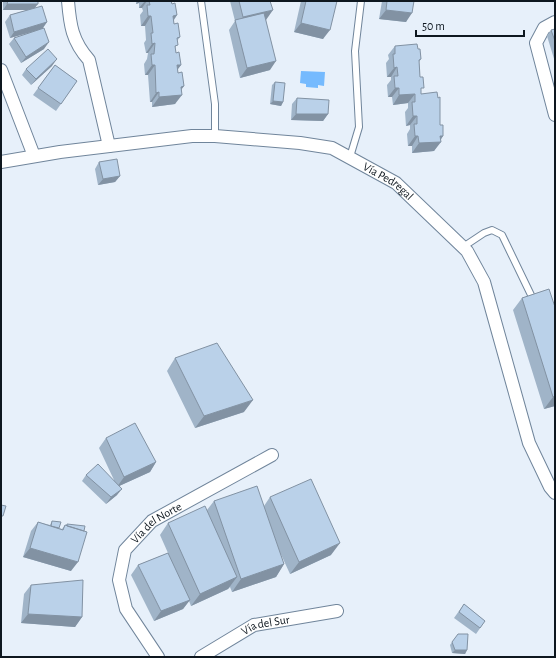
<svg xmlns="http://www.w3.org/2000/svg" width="556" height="658" font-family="'Alegreya Sans',sans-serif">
  <rect width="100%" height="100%" fill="#e7f0fa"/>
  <path fill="#75bafe" d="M301 71 325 72 324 86 318 85V88L306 87V84L300 83Z"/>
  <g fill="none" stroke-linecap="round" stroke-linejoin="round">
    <g stroke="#70859b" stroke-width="8">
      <path id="lane" d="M201 1 215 104V136
        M350 157 359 127 355 51 361 1
        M463 247 484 233 492 230 502 235 531 295"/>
    </g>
    <g stroke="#70859b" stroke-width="14">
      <g id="street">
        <path d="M68 1C70 25 72 41 89 60L109 146"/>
        <path d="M555 22 544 28 536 43 555 115"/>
        <path d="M1 70 34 156"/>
        <path id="s1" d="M1 162 60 152 192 136H215L300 143 332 148 396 183 467 251 484 282 529 443 550 487 555 493"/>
        <path id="s2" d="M158 657 126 609 119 580 125 550 152 521 272 455"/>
        <path id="s3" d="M201 657 254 625 337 611"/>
      </g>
    </g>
    <use href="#lane" stroke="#fff" stroke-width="6"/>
    <use href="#street" stroke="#fff" stroke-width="12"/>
  </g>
  <path fill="#a0b4c8" d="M3 1H38L35 8 47 22 43 28 44 49 21 63 9 44 14 38 28 33 10 38 5 22 10 15 27 10H3Z
    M136 1H171L172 4 177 15 174 20V24L180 37 177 41 175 49 176 53 181 65 178 69V73L184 86 181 90 175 104 152 107V102H150L148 75H145L144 64 147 59 148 53H146L144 43 146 40 145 26H141L140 15 143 11 142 8H139V3L136 4Z
    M230 1H270L266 19 270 70 240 78 229 30 235 21Z
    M301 1H337L323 39 294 32Z
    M382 1H414L406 22 379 19Z
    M555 29V62L547 36 551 30Z
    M395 46 418 49 421 59 419 62 421 94 440 125 443 136 434 151 412 153V146H408L407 134 410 129V125L406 126 405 112 408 108V103L393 105 392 97H388L387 85 391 80V77H387L386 63 389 59 388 55Z
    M55 65 77 81 56 111 33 95Z
    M52 66 31 85 22 75 26 69Z
    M275 82 283 102 281 106 270 104 272 85Z
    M297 98 328 114 323 121 291 120 292 104Z
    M99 162 120 176 115 182 98 185 95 169Z
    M549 289 555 406 544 409 513 310 522 298Z
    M175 358 244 412 195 428 167 371Z
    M106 438 156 462 150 472 119 486 117 495 106 504 82 481 86 475 114 480 99 448Z
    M270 497 331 555 290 574 279 550 284 564 276 577 232 592 230 587 228 589 191 606 189 601 183 609 154 621 131 575 138 565 168 553 160 535 168 523 207 510 214 501 264 506Z
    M52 521 59 528 62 529 65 525H66L67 524 71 571 23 557 31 531 38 522 50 525Z
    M31 585 82 617 75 627 21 623 24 594Z
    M464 604 485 621 476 634 454 618Z
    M458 634 467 650 465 654 452 653 450 645Z"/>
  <path fill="#8292a3" d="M138 1H140L139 3 136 4Z
    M145 1H147L142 8H139Z
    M7 4H38L33 10H3Z
    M273 10 266 20 237 27 243 17Z
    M386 10 412 13 406 22 379 19Z
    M177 15 170 25 173 16Z
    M148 16H151L145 26H141Z
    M47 22 42 29 10 38 14 32Z
    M301 23 330 30 323 39 294 32Z
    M49 42 44 49 21 63 26 57Z
    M155 43 148 53H146L152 44Z
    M57 59 52 66 31 85 36 79Z
    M276 61 270 70 240 78 247 68Z
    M152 65H155L148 75H145Z
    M177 65H181L174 74Z
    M397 67 391 77H387L394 68Z
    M184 86 177 95H182L175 104 152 107 159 97 181 87Z
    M395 88H399L392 97H388Z
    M159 92 152 102H150L156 93Z
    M415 94 408 103 393 105 399 95Z
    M273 101 283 102 281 106 270 104Z
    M296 114H328L323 121 291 120Z
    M413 116H417L410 125 406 126Z
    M415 136H418L412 146H408Z
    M440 136H443L439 142H441L434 151 412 153 419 143Z
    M120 176 115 182 98 185 103 179Z
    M555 396V406L544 409 553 397Z
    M253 400 244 412 195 428 204 416Z
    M156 462 150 472 117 487 124 477Z
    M122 489 117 495 106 504 111 497Z
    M340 543 331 555 290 574 299 562Z
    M30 548 78 562 71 571 23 557Z
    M284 564 276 577 232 592 241 579Z
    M237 577 228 589 191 606 200 594Z
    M190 600 183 609 154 621 161 611Z
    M28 614 82 617 75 627 21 623Z
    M455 650H467L465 654 452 653Z"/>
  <path fill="#bad1e9" stroke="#8292a3" d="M8 1H38V4H7Z
    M149 1H171L172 4 175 3 177 15 173 16 174 24 178 23 180 37 177 38 178 45 175 46 176 53 179 52 181 65H177L178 73 182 72 184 86 181 87 182 95 159 97V92L156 93 155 65H152L151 54H154L155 43 152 44 151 33H153L151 16H148L147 5H150Z
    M239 1H270L273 10 243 17Z
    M306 1H337L330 30 301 23Z
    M387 1H414L412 13 386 10Z
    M42 6 47 22 14 32 10 15Z
    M264 13 276 61 247 68 235 20Z
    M44 28 49 42 26 57 14 38Z
    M555 29V41L551 30Z
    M417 44 418 49H420L421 59 419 60 420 77H423L424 88H421V94L437 92 438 98 440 97V125H443V136H440L441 142 419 143 418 136H415L414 124H417V116H413L412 102H415V94L399 95V88H395L394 76H398L397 67 394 68 393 54H395V46Z
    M48 49 57 59 36 79 26 69Z
    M55 65 77 81 61 104 38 88Z
    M275 82 285 83 283 102 273 101Z
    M297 98 329 100 328 114H296Z
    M117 159 120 176 103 179 99 162Z
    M549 289 555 307V396L553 397 522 298Z
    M217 343 253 400 204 416 175 358Z
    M135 423 156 462 124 477 106 438Z
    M98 464 122 489 111 497 86 475Z
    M311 479 340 543 299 562 270 497Z
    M257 486 284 564 241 579 214 501Z
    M1 505 6 506 3 516H1Z
    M205 506 237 577 200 594 168 523Z
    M52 521 61 522 59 528 51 526Z
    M38 522 63 530 65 525 87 532 78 562 30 548Z
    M67 524 85 526 84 531 67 526Z
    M168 553 190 600 161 611 138 565Z
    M83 580 82 617 28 614 31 585Z
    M464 604 485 621 480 628 459 612Z
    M458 634H468L467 650H455L452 642Z"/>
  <g text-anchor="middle" stroke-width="4" stroke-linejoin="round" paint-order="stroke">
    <g font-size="12" fill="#0e171f" stroke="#e7f0fa">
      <text dy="4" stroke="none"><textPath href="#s1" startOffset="399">Vía Pedregal</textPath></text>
      <text dy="4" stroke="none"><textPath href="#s2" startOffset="160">Vía del Norte</textPath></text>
      <text dy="4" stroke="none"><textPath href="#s3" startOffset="73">Vía del Sur</textPath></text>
    </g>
  </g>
  <rect width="556" height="658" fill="none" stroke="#0e171f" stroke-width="4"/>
  <path d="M416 30v6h108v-6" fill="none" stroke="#0e171f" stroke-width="2"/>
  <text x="422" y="30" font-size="12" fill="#0e171f" stroke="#e7f0fa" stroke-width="3" paint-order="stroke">50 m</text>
</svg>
